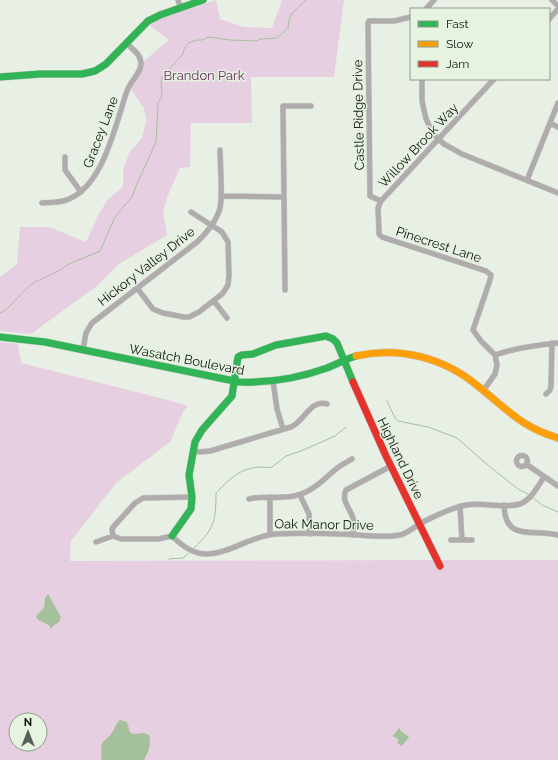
<svg xmlns="http://www.w3.org/2000/svg" width="558" height="760" font-family="Raleway,sans-serif">
  <rect width="100%" height="100%" fill="#e8efe5"/>
  <path fill="#e6cfe0" fill-rule="evenodd" d="M216 0 220 19 243 27 272 28 282 0H344L334 77H251L252 123H191L190 167 180 168 168 195 163 212 167 235 119 264 97 286 31 334 0 331V277L17 264 20 227H49L86 242 99 214 108 199 123 187V170L129 153 142 138 146 121 144 108 131 90C135 77 143 77 144 61L169 40 149 25 157 20Z
    M0 342 18 344 21 363 168 400 188 406 183 412 170 442 116 483 71 541 70 561 558 560V760H0ZM16 720H40V744H16Z"/>
  <path fill="#a5c19b" d="M48 594 61 617 59 622 53 626 51 629 49 625 38 620 36 616 44 608 45 598Z
    M120 720 127 722 130 732 133 734 144 733 149 735C152 744 148 752 144 760H101C103 754 100 749 102 744 104 739 109 738 111 734 115 729 115 724 120 720Z
    M399 728 401 731 409 737 402 746 397 743 399 740 393 736Z"/>
  <g fill="none" stroke-linecap="round" stroke-linejoin="round">
    <path stroke="#a5c19b" stroke-width="1" d="M0 313 6 310 25 290 33 283 58 271 69 264 100 251 115 217 132 197 137 184 156 142 158 103 162 96 161 81 163 76 183 54 184 49 190 42 198 40H202L209 37 230 40 256 41 261 39 277 38 288 28 289 20 292 13 306 0
      M387 401 395 418 398 421 428 427 457 438 489 466 518 489 528 494
      M533 498 542 505 558 512
      M194 548C214 529 216 521 216 493 230 479 238 469 259 467 263 467 267 468 272 467L286 456 301 451 335 436 346 427
      M169 559 183 558 189 553"/>
    <g stroke="#c6cbc3" stroke-width="6">
      <path id="street" d="M178 0 181 8
        M552 0 558 6
        M426 9 434 0
        M549 19 558 9
        M422 79V101L426 119 434 135 444 144 462 154 558 193
        M550 123 558 127
        M65 157V170L81 192
        M527 180 558 103
        M221 196 283 197
        M381 201 370 196 368 23 369 21H394L411 17
        M42 203C49 202 56 203 63 201 103 191 115 125 127 91 130 81 142 73 141 62 140 53 131 48 126 43
        M137 288 153 309 163 313 184 317H189L199 312 222 294 225 290 228 285 229 275 228 242 222 232 191 212
        M285 290 283 106H311
        M214 301 227 318
        M83 350 86 333 92 323 197 242C206 234 217 220 220 208 223 194 220 165 220 150
        M495 355C515 348 537 345 558 343
        M273 381 277 409 283 429
        M483 391 495 374 497 365 495 355 481 341 473 330 490 280 491 275 486 271 382 237 379 234V231L378 208 381 201 494 79
        M546 394 550 390 551 386 552 343
        M193 450 199 452 210 451 291 427C305 421 310 399 327 404
        M516.5 461a5.5 5.5 0 1 1 11 0a5.5 5.5 0 1 1-11 0Z
        M526 464 558 486
        M300 495 309 514 310 534
        M270 497V535
        M249 499C265 495 282 500 298 495 313 491 324 479 336 469 341 465 347 462 352 459
        M504 505C505 543 533 528 558 535
        M460 506 462 540
        M353 535C353 529 355 523 353 518 350 508 341 501 346 490L391 466
        M113 536 112 529 114 526 135 503 143 498 192 497
        M451 540H472
        M96 542 113 536 121 539H158L172 536C181 545 193 554 206 554 229 554 251 536 275 534 296 533 318 533 339 534 359 534 380 539 400 535 408 533 414 527 421 523 435 516 450 508 466 505 483 502 503 509 520 504 531 500 538 486 544 477"/>
    </g>
    <g stroke="#c6cbc3" stroke-width="8">
      <path id="fast" d="M0 77 40 74H82L95 71 106 64 148 21 160 15 203 0
        M0 337 45 342 239 382C269 383 299 378 327 368 337 364 346 359 356 356
        M172 536 191 509 192 497 189 475 195 442 202 430 232 396 238 357 242 355 253 354 276 345 326 336 333 339 337 343 353 382"/>
    </g>
    <g stroke="#c6cbc3" stroke-width="8">
      <path id="slow" d="M356 356C400 346 445 358 479 387 508 410 521 427 558 438"/>
    </g>
    <g stroke="#c6cbc3" stroke-width="8">
      <path id="jam" d="M353 382 386 456 440 566"/>
    </g>
    <use href="#street" stroke="#b0acae" stroke-width="5"/>
    <use href="#fast" stroke="#30b455" stroke-width="7"/>
    <use href="#slow" stroke="#ff9f0a" stroke-width="7"/>
    <use href="#jam" stroke="#e5322d" stroke-width="7"/>
  </g>
  <g text-anchor="middle" stroke-width="3" stroke-linejoin="round" paint-order="stroke">
    <g font-size="13" fill="#6c2f64" stroke="#e6f3e1">
      <text x="204" y="80">Brandon Park</text>
    </g>
    <g font-size="13" fill="#0e120d" stroke="#e6f3e1">
      <text transform="translate(358 115) rotate(-91)" y="5">Castle Ridge Drive</text>
      <text transform="translate(100 132) rotate(-69)" y="5">Gracey Lane</text>
      <text transform="translate(418 145) rotate(-47)" y="5">Willow Brook Way</text>
      <text transform="translate(439 244) rotate(18)" y="5">Pinecrest Lane</text>
      <text transform="translate(146 266) rotate(-38)" y="5">Hickory Valley Drive</text>
      <text transform="translate(187 359) rotate(11)" y="5">Wasatch Boulevard</text>
      <text transform="translate(401 458) rotate(64)" y="5">Highland Drive</text>
      <text transform="translate(324 524) rotate(1)" y="5">Oak Manor Drive</text>
    </g>
  </g>
  <rect x="410" y="8" width="140" height="72" fill="#e6f3e1" stroke="#90998c"/>
  <rect x="418" y="21" width="20" height="6" fill="#30b455" stroke="#90998c"/>
  <text x="446" y="28" font-size="12" fill="#0e120d">Fast</text>
  <rect x="418" y="41" width="20" height="6" fill="#ff9f0a" stroke="#90998c"/>
  <text x="446" y="48" font-size="12" fill="#0e120d">Slow</text>
  <rect x="418" y="61" width="20" height="6" fill="#e5322d" stroke="#90998c"/>
  <text x="446" y="68" font-size="12" fill="#0e120d">Jam</text>
  <g transform="translate(28 732)"><circle r="19" fill="#e6f3e1" stroke="#90998c"/>
  <path d="M0-3L7 15L0 10L-7 15Z" fill="#5a5f59"/>
  <text y="-6" font-size="11" font-weight="bold" text-anchor="middle" fill="#0e120d">N</text>
  </g>
</svg>
